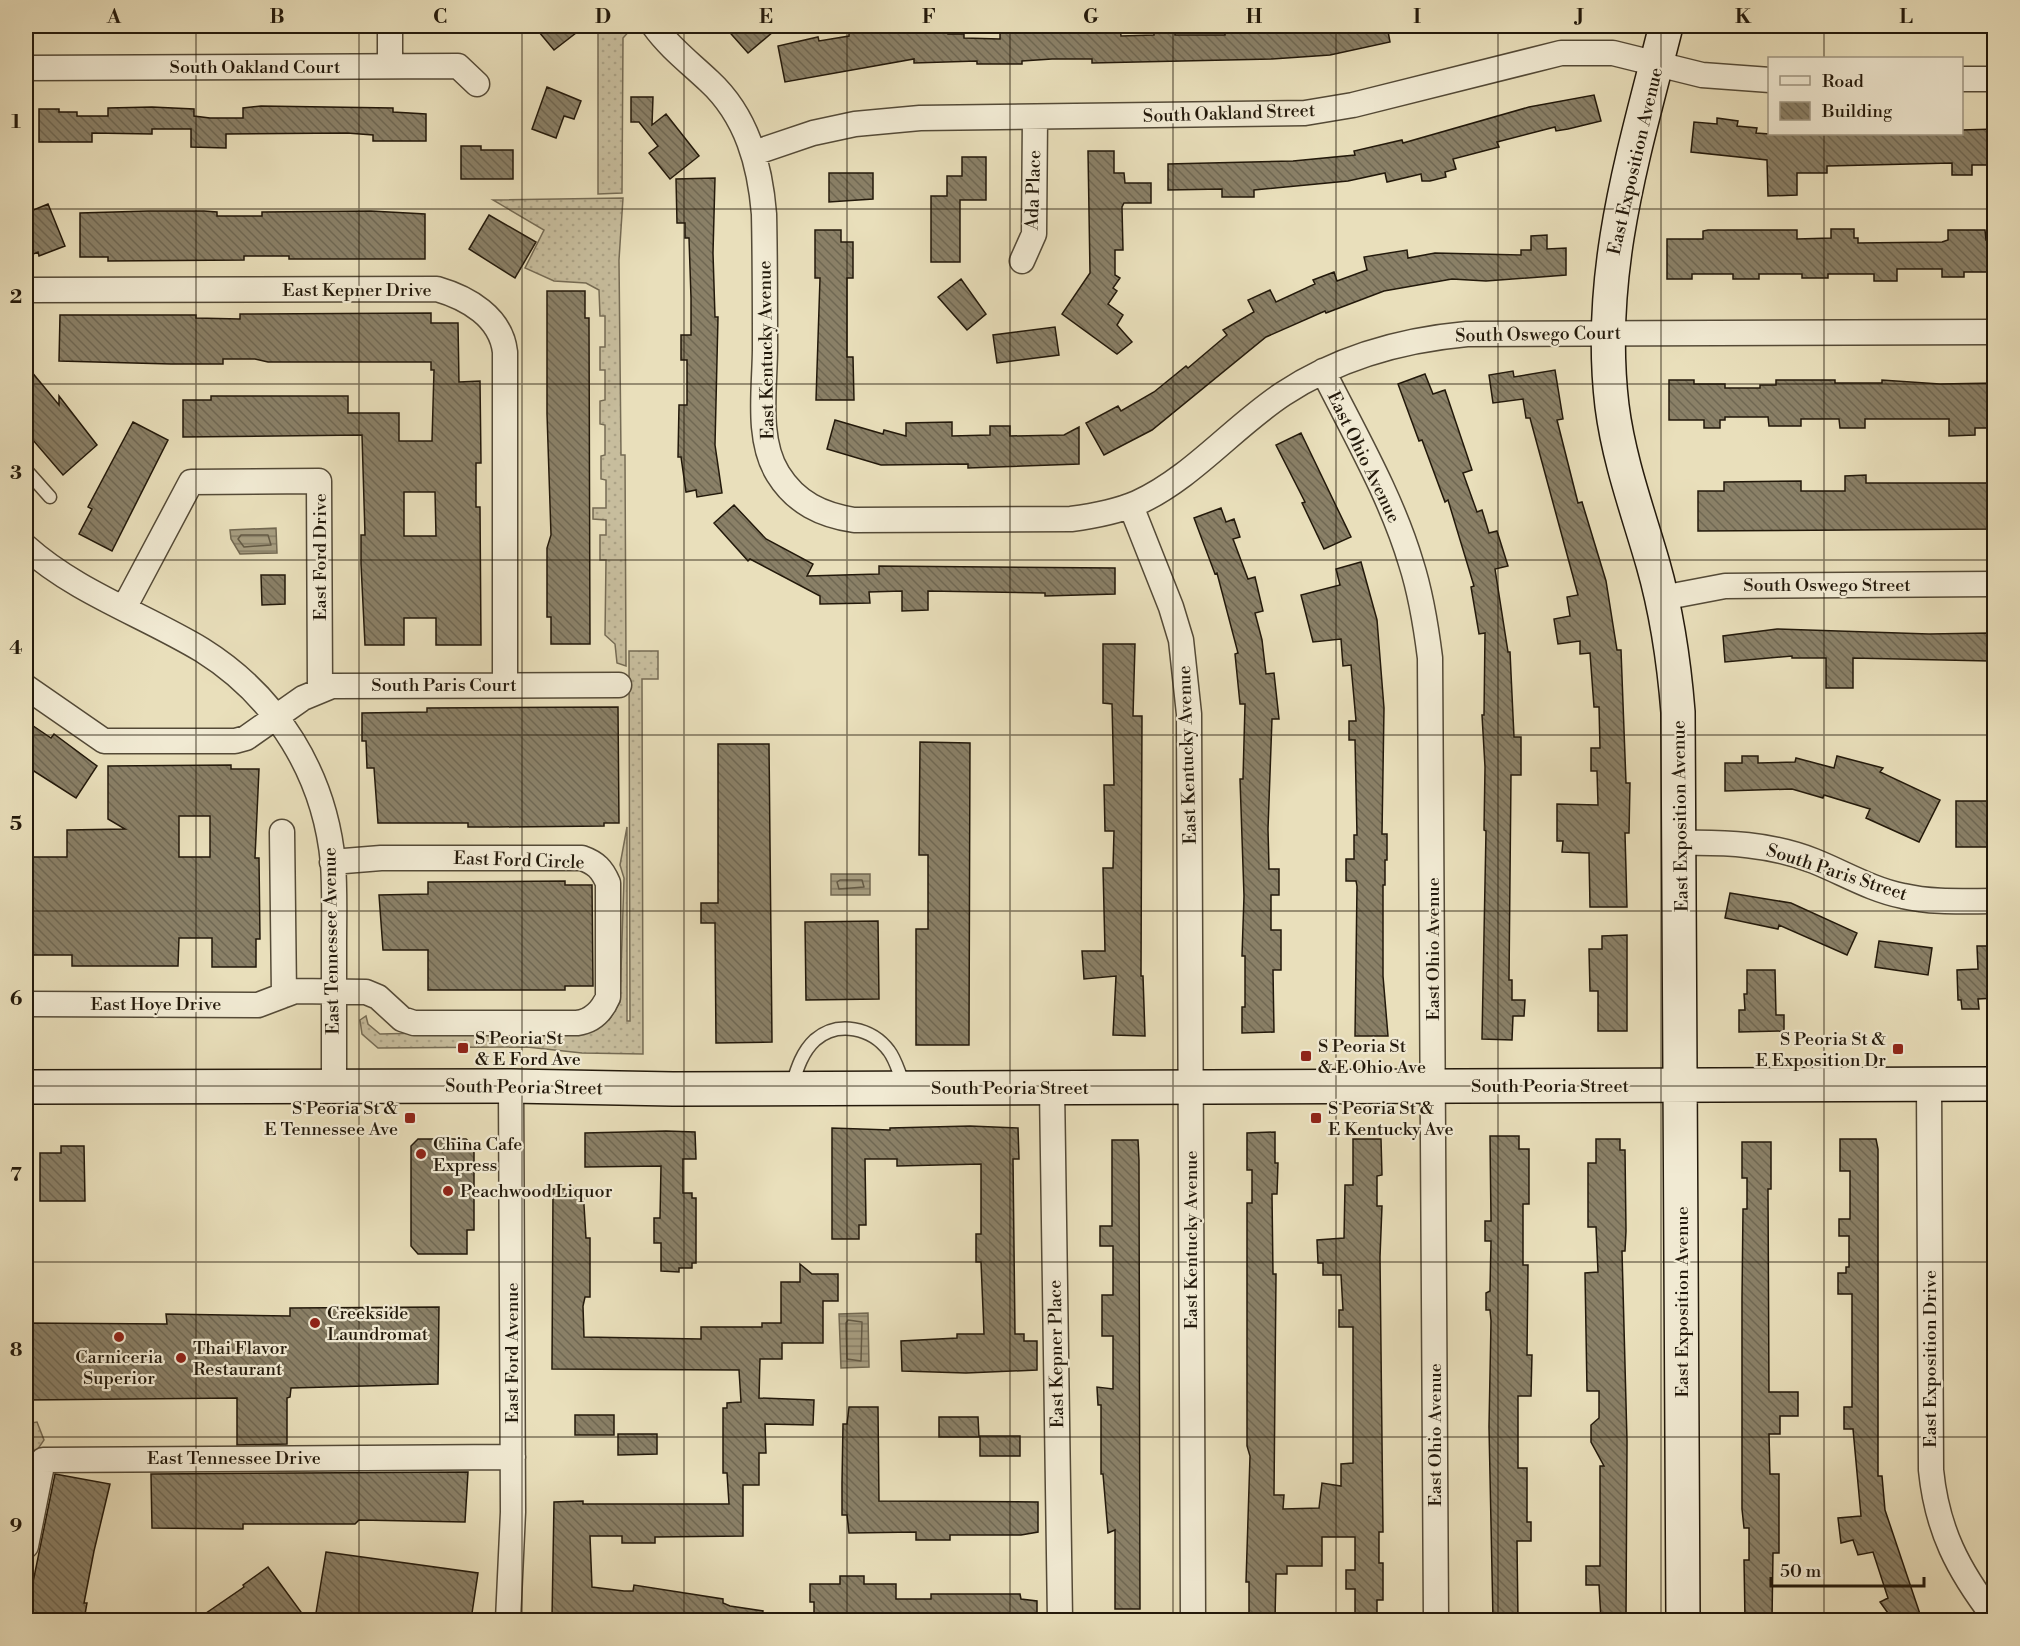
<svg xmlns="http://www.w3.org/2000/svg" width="2020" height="1646" font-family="'Libre Bodoni',serif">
  <defs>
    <pattern id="grass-dots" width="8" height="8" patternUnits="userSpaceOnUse" patternTransform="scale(1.5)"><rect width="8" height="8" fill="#c7bd9d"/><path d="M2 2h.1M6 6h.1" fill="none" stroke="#aba286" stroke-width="1.8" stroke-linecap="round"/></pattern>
    <pattern id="water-rules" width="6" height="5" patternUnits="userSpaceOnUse" patternTransform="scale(1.5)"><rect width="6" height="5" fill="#a69c7f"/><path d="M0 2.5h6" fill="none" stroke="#877e66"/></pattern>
    <pattern id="building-back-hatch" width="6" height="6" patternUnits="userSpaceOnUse" patternTransform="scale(1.5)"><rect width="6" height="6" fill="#8a8067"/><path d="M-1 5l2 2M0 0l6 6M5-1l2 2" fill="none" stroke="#706853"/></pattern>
  </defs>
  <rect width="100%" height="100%" fill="#e9dfbb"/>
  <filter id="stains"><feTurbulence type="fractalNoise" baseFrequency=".00333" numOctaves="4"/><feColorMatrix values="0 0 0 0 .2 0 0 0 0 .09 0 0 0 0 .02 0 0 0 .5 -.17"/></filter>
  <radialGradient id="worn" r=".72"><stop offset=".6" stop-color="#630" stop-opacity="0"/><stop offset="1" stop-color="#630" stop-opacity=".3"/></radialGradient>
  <path fill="url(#grass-dots)" stroke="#756b54" stroke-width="1.5" d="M598 26H630L632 28 623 38 622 193 598 194Z
    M623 198 619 260 621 455H625L626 666 617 663 615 644 605 635 606 560H600V535H606V520L593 519V508H606V480L601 479V456L605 455V425L600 424V401L605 400V370H600V347H605V316H600L599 290 586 283 554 281 525 268 544 230 493 200Z
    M629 651H658V679H642L643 1054 582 1053 527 1047 378 1048 362 1034 360 1020 366 1016 368 1024 380 1034 590 1029 609 1020 620 1002 624 878 620 865 627 827V1021H630Z
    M37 1422 44 1440 29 1462 26 1482V1424Z"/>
  <path fill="url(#water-rules)" stroke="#726851" stroke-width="1.5" d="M276 528 277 553 240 554 231 539 230 530Z
    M831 874H870V895H831Z
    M868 1313 869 1367 841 1368 839 1314Z"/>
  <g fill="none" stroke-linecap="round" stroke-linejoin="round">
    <path stroke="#645a45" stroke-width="1.5" d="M241 535H268L271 545 244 547 238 539Z
      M840 880H862L864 887 839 889 837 882Z
      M848 1320 862 1322 861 1361 847 1359 846 1323Z"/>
  </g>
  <path fill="url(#building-back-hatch)" stroke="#23190b" stroke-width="1.5" fill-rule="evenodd" d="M534 26H585L554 50Z
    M724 26H780L748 53Z
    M882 26H948V34H964V38L1000 39V27H1120L1121 36 1154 35V26H1175V35H1225V26H1387L1390 42 1330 55 1272 59 1092 63V59H1052L1022 61V64H977V61L914 63V59L785 82 778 46 818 37 819 41 849 36V32Z
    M547 87 581 101 574 119 564 116 556 138 532 129Z
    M1594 95 1601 121 1568 129 1556 131 1555 127 1497 142 1499 147 1453 159 1456 169 1445 172 1446 177 1430 181H1422L1421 174 1387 182 1385 173 1348 181 1254 190V197H1222V189L1168 190V164L1293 161 1355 155 1354 151 1402 140 1403 143 1529 107Z
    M631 97H653L652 125 666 114 699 156 670 179 649 153 658 146 639 122H631Z
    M261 106 393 108V112L426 114V141H373V135L347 133 226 134V148L191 147V129H152V134L92 133V142H39V109H59V112H77V116H108V108L152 107 194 109V116L210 118H243V108Z
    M1717 118 1738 121 1737 126 1757 128 1756 133 1770 134H1962V130L1995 129V165H1972V175H1952V163L1827 166V173H1797V195L1768 196 1767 160 1691 152 1694 122 1717 124Z
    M461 146H481V150H513V179H461Z
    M1088 151H1114V173H1124L1125 183H1151V203H1124L1122 207 1123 250H1115V275L1120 278 1113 288 1117 291 1108 304 1123 315 1117 325 1132 342 1117 354 1062 314 1090 273Z
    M962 157H986V200H960V262H931V196H947V176H962Z
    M829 173H873V199L829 202Z
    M715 178 713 253 715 317H718L715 445 722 493 697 497 696 490 686 492 681 457H678L679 405H687V360H681V335H691V298L689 238H685V223H677L676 179Z
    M48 204 65 246 39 256 38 252 26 257V213Z
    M148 211H204L217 212V216H262V212L371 211 425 214V259H289V256H244V260L108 261V257H80V213Z
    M489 215 536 242 515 278 469 249Z
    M1831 229H1854V238H1858V243L1942 242 1948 240V230H1985L1986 240H1995V272H1964V277H1942V269H1897V281H1874V274H1828V278H1802V274H1759V279H1733V274H1692V279H1667V239H1703V231L1708 230H1797V239L1831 238Z
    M815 230H841V242H853V278H847V357H853L854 400H816L820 278H815Z
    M1547 235V249L1566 248V275L1486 281 1452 279 1384 291 1326 313 1325 311 1266 337 1152 430 1104 455 1086 423 1118 406 1121 411 1154 392 1186 366 1188 368 1227 335 1223 330 1254 312 1248 300 1270 290 1276 302 1315 284 1313 280 1334 272 1337 281 1367 270 1364 257 1407 250 1408 258 1435 253 1521 255V250H1531V236Z
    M961 279 986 314 967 330 938 297Z
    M547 291H585V318H589L590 644H551V617H547V548L551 535 547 414Z
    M431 313V323H458L459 382 480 381 481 463H476V507H480L481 645H436V618H404V645H365L361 564V535H365L362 435 183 437V400H211V396H348V413H399V441H432L434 370H431V362H268L255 359H223V364H171L59 361 60 315H196V318L240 319V314ZM404 492H435L436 536H404Z
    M1055 327 1059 355 997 363 993 335Z
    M26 365 59 405V396L97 445 63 475 26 432Z
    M1555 370 1563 419 1557 420 1578 503 1582 502 1606 581 1617 650H1621L1626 783H1630L1629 833H1625L1627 907H1590L1589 853 1562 852 1563 841H1557V804L1598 805 1597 771H1591V748H1600L1599 707H1594L1590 653 1580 654V641L1558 644 1554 619 1570 616 1567 597 1578 595 1530 418H1526L1523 399 1493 403 1489 375 1513 371 1514 377Z
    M1425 374 1433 394 1445 390 1472 470 1463 473 1477 512 1482 510 1489 533 1497 531 1508 566 1495 569 1508 652H1510L1514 737H1521V775H1511L1509 980H1512V1000H1525L1524 1016H1513L1512 1040 1482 1039 1486 831 1484 830 1485 767 1482 715H1484L1485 633 1479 634 1471 587 1474 586 1448 500 1445 502 1422 440 1419 441 1398 384Z
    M1669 380H1694V384H1725V388H1760V385H1776V380H1835V383H1882V380L1940 384 1995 383V428H1975V435L1949 436V419H1865V428H1840L1839 419H1801V426H1769L1768 417H1725V420H1720V428H1704V420H1669Z
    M835 420 883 434 884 430 906 436V423L952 422V436L990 435V426H1010V436L1064 435 1079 427V464L968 468V464L881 465 827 449Z
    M133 422 168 440 112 551 79 534 92 509 88 507Z
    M1301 433 1351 537 1324 549 1302 503 1305 502 1276 445Z
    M1866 475V483H1995V529L1698 531V491H1724V482L1801 481V491H1845V476Z
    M734 505 766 539 813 564 807 576 879 574V566L1115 568V594L1045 596V593L928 591V610L902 611V591L869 592 870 603 820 604V596L750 559 748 561 714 523Z
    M1221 508 1226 522 1234 519 1240 537 1233 539 1248 579 1255 577 1263 611 1255 613 1262 640 1266 674 1274 673 1279 719H1272L1268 829 1269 869H1279V895H1271V930H1281V970H1273L1274 1032 1242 1033V1007H1245V956H1242L1244 896 1240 779H1243L1245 704H1240L1235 654 1238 653 1217 573 1215 574 1194 518Z
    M1361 562 1377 620 1384 708 1382 834H1387V860H1385V885H1383V976L1388 1036H1355L1357 886 1356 881H1346V859H1354V835H1357L1355 740H1349V721H1356L1351 665 1343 666 1341 639 1313 642 1301 595 1340 585 1336 569Z
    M261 575H285V604L262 605Z
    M1777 629 1929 634 1988 633 1989 661 1853 658V688H1826V658H1792V656L1725 662 1723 636Z
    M1103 644H1135L1133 716H1142L1141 976H1143L1145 1036 1113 1035 1116 976 1084 979 1082 951H1105L1103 868H1113L1114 831H1105L1104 785H1114L1112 704 1103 703Z
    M618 707 619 823H604V826L496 827H468V823H378L374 768H367L366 741H362V713L427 712V708Z
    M26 721 51 738 54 734 97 766 76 798 26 766Z
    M920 742 970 743 969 1045H916V929H928V855H919Z
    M718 744H769L772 1042 716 1043 715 923H701V903H718Z
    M1742 756H1758V763L1795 762 1796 758 1834 768 1837 756 1883 768 1880 772 1940 800 1919 842 1866 818 1870 809 1824 795 1823 798 1792 789 1725 791V763H1742Z
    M231 765V769H259L255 858H259L260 939H256V967H212V938H179L178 966H72V955H26V857H67V830L125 829 108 819V766ZM179 816H210V857H179Z
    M1956 801H1995V847H1956Z
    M565 881V885H592L593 986H565V990H428V950H383L379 895 428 894V882Z
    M1730 893 1791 903 1857 933 1847 955 1779 925 1778 929 1725 918Z
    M878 921 879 999 806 1000 805 922Z
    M1627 935V1031H1598V991H1590L1589 949H1602V936Z
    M1879 941 1932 948 1928 975 1875 967Z
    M1977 946H1995V998L1978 999 1979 1009H1962L1961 1000H1958L1957 970 1978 969Z
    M1747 970H1775L1776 1015H1784V1031L1739 1032V1010H1745L1744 994H1747Z
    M970 1126 1018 1128 1019 1159H1013L1015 1334H1024V1341H1037V1370L966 1373 902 1371 901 1341 957 1338V1334H984L981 1262H976V1234H981V1164L897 1166V1159H865L866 1225H859V1239H832V1128L890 1130V1128Z
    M666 1131 695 1132 696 1159H683V1193H692V1198H696V1263H692V1268H679V1272L661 1271V1243H654V1218H660L661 1166 585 1167V1133Z
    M1275 1132V1163H1278L1277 1194H1272L1273 1274H1276L1274 1495H1284L1283 1509 1319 1508 1322 1483 1341 1486V1464L1353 1463V1327H1339V1310H1343L1341 1275H1323V1263H1318L1317 1240 1344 1238 1345 1185H1353V1139H1381L1382 1175 1377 1176V1206H1382L1380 1257 1383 1532H1379V1563H1383V1600H1377V1620H1355V1589H1346V1570H1355V1537H1322V1566H1287V1574H1276L1275 1620H1249V1582H1246L1250 1456 1247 1446V1203H1252V1170H1247V1133Z
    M1490 1136H1519V1149H1529V1204H1523V1265H1528L1527 1355H1532L1531 1396H1518V1468H1527V1522H1531V1541H1517L1518 1620H1493L1489 1427 1491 1321 1490 1310H1486V1293L1490 1291 1491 1241H1485V1221H1491Z
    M418 1139H466L474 1146V1230H467V1254H418L411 1246V1146Z
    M1596 1139H1620V1150H1625L1626 1231 1625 1251H1622L1627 1441 1626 1620H1601L1599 1585H1586V1566H1600V1466H1604L1591 1442V1425L1599 1418V1391H1587L1585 1273 1598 1272 1596 1227H1588V1163H1596Z
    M1840 1139H1876L1878 1149V1476H1882L1885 1510 1922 1620H1893L1880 1602 1888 1598 1873 1552 1858 1555 1853 1540 1841 1543 1838 1518 1861 1516 1853 1429H1844V1407H1852V1294H1838V1273H1846V1267H1849V1236H1839V1219H1850V1171H1840Z
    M1112 1140H1138L1139 1160 1140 1609H1115V1530L1108 1533 1103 1474H1101V1405H1098L1097 1387 1113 1389V1336H1102V1295H1113V1246H1100V1226H1112Z
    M1742 1142H1771V1189H1768L1769 1392H1798V1416H1780V1434H1769L1770 1474H1779V1553H1773L1772 1620H1745L1744 1560H1749V1528H1744L1742 1509V1299L1743 1209H1747V1178H1742Z
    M61 1146H84L85 1201H40V1153H61Z
    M553 1189H583L586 1238H590V1297H585L583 1306 584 1337 701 1339V1327H762V1323H781V1282H800V1264L812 1274H838V1301H823V1343H782V1359H760L759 1398 814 1400 813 1425 765 1424 766 1453H759V1485H743V1536L655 1537V1543H622V1536H590L592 1587 624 1591H633L634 1585 723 1599V1603L730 1606 763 1611 762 1620H620L586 1616 584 1620H554L552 1618 554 1502 583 1501V1504H729L727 1473H723V1408H727V1403L741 1402 739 1370 552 1369Z
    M439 1307 438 1384 291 1388 290 1397 287 1398V1444L237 1445V1398L26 1400V1323L167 1324 166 1314 290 1316V1308Z
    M849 1407H878L879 1501 1038 1502V1532L1021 1535H950V1540H916V1532L849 1533 847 1515H842V1483L843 1424H847Z
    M575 1415H614V1435H575Z
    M939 1417H978L979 1437H939Z
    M618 1434H657V1454L618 1455Z
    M980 1436H1020V1456H980Z
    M468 1472 465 1522 359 1520 355 1524H243V1529L152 1528 151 1474Z
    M55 1474 110 1484 94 1551 84 1603H87L84 1620H28L33 1592H31Z
    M326 1552 478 1573 471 1620H372L316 1613Z
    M268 1567 301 1612 289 1620H196L244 1587 243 1585Z
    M840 1576H864V1584H896V1599H931V1594H1020L1021 1599 1037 1601V1620L820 1619V1616H814V1602H810V1584H840Z"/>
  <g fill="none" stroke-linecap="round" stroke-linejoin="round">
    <g stroke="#544a37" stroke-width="15">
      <path id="lane" d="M26 470 50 497
        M792 1085C797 1069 802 1052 815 1040 838 1020 872 1028 889 1051 896 1060 899 1074 904 1084"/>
    </g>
    <g stroke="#544a37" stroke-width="27">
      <path id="street" d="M390 26V66
        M654 26C669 47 690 63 709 81 747 116 760 165 764 214 765 259 765 303 765 348 765 387 756 439 778 474 796 503 822 515 854 520L1071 519C1094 516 1116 512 1137 503 1192 478 1233 427 1283 394 1339 357 1401 340 1467 334L1994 332
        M26 68 458 66 477 84
        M1962 79H1994
        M754 153 813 133 855 124 920 118 1305 113 1353 105 1561 53H1613L1702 75 1770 80
        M1022 261 1034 234 1035 117
        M26 290 437 289C468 298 501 317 505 352V685
        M1323 371C1354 433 1391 496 1411 563 1421 594 1426 626 1430 658L1436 1620
        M1131 506 1171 607 1181 640 1189 714 1193 1620
        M26 547C76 592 144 615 202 650 277 697 325 775 333 863 335 890 334 918 334 945 334 992 334 1039 334 1086
        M1662 598 1725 586 1994 584
        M124 608 191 482 319 481 320 689
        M26 687 104 741H235L246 738 303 698 332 686 619 685
        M282 832 284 995
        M1680 843C1726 842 1771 844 1814 861 1844 873 1872 890 1903 896 1933 903 1964 901 1994 901
        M26 1004 258 1005 295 991 366 992 378 997 402 1019 414 1023H577C593 1021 602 1011 608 997V883C602 869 596 863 582 858H381L332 862
        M1929 1084 1931 1470C1937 1530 1958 1570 1994 1617
        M1052 1088 1060 1620
        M26 1546 43 1460 513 1457
        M508 1620 513 1512 511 1086"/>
    </g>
    <g stroke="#23190b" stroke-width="36">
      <path id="secondary" d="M1666 26C1634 153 1596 273 1612 406 1619 461 1638 512 1653 564 1667 613 1674 662 1678 712L1683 1620
        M26 1087 511 1086 673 1089 1994 1084"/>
    </g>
    <use href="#lane" stroke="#f1ead3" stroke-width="12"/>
    <use href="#street" stroke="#f1ead3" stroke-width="24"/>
    <use href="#secondary" stroke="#f1ead3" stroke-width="33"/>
  </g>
  <path fill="none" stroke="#23190b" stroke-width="1.5" stroke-opacity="0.55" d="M196 26V1620M359 26V1620M522 26V1620M684 26V1620M847 26V1620M1010 26V1620M1173 26V1620M1336 26V1620M1498 26V1620M1661 26V1620M1824 26V58M1824 134V1620M26 209H1994M26 384H1994M26 560H1994M26 735H1994M26 911H1994M26 1086H1994M26 1262H1994M26 1437H1994"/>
  <g fill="#8f2418" stroke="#f1ead3" stroke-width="2">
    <rect x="457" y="1042" width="12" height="12" rx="3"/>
    <rect x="1892" y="1043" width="12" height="12" rx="3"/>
    <rect x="1300" y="1050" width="12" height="12" rx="3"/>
    <rect x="404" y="1112" width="12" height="12" rx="3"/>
    <rect x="1310" y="1112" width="12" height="12" rx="3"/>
    <circle cx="421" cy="1154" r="6"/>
    <circle cx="448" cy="1191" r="6"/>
    <circle cx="315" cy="1323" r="6"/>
    <circle cx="119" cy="1337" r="6"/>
    <circle cx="181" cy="1358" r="6"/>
  </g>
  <g text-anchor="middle" stroke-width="4.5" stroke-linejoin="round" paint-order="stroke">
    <g font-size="18" fill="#23190b" stroke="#f1ead3">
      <text x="255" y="73">South Oakland Court</text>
      <text transform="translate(1229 113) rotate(-2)" y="6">South Oakland Street</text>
      <text transform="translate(1635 161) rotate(-77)" y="6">East Exposition Avenue</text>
      <text transform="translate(1033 190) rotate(-88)" y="6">Ada Place</text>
      <text x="357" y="296">East Kepner Drive</text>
      <text transform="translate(1538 334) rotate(-1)" y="6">South Oswego Court</text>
      <text transform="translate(766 350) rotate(-91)" y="6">East Kentucky Avenue</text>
      <text transform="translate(1364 457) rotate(64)" y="6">East Ohio Avenue</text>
      <text transform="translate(320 557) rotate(-90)" y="6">East Ford Drive</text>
      <text x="1827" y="591">South Oswego Street</text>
      <text x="444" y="691">South Paris Court</text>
      <text transform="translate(1187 755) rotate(-92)" y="6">East Kentucky Avenue</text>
      <text transform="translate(1680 816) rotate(-91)" y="6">East Exposition Avenue</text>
      <text transform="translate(519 860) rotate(2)" y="6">East Ford Circle</text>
      <text transform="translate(1837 872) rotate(18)" y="6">South Paris Street</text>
      <text transform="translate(331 941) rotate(-91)" y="6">East Tennessee Avenue</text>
      <text transform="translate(1433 949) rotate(-90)" y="6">East Ohio Avenue</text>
      <text x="156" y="1010">East Hoye Drive</text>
      <text x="1550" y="1092">South Peoria Street</text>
      <text transform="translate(524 1087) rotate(1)" y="6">South Peoria Street</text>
      <text x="1010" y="1094">South Peoria Street</text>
      <text transform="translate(1191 1240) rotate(-90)" y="6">East Kentucky Avenue</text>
      <text transform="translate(1682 1302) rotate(-90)" y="6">East Exposition Avenue</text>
      <text transform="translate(512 1353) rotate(-90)" y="6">East Ford Avenue</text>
      <text transform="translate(1056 1354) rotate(-91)" y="6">East Kepner Place</text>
      <text transform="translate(1930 1359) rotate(-90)" y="6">East Exposition Drive</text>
      <text transform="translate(1435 1435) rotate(-90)" y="6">East Ohio Avenue</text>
      <text x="234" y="1464">East Tennessee Drive</text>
    </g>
    <g font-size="18" fill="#23190b" stroke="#f1ead3" text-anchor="start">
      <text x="475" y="1044">S Peoria St<tspan x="475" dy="21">&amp; E Ford Ave</tspan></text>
      <text x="1886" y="1045" text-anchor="end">S Peoria St &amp;<tspan x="1886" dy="21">E Exposition Dr</tspan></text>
      <text x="1318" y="1052">S Peoria St<tspan x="1318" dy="21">&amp; E Ohio Ave</tspan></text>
      <text x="398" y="1114" text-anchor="end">S Peoria St &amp;<tspan x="398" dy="21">E Tennessee Ave</tspan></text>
      <text x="1328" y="1114">S Peoria St &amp;<tspan x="1328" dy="21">E Kentucky Ave</tspan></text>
      <text x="433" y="1150">China Cafe<tspan x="433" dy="21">Express</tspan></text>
      <text x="460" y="1197">Peachwood Liquor</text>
      <text x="327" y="1319">Creekside<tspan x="327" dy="21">Laundromat</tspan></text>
      <text x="193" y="1354">Thai Flavor<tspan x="193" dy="21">Restaurant</tspan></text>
      <text x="119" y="1363" text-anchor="middle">Carniceria<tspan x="119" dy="21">Superior</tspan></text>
    </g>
  </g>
  <rect width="2020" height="1646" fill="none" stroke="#e9dfbb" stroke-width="66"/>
  <rect x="1768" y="57" width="195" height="78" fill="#f1ead3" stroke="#9f9683" stroke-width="1.5"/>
  <rect x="1780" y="76" width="30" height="9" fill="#f1ead3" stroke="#9f9683" stroke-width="1.5"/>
  <text x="1822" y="87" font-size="18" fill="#23190b">Road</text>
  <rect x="1780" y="102" width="30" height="18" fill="url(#building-back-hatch)" stroke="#9f9683" stroke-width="1.5"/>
  <text x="1822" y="117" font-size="18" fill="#23190b">Building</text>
  <path d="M1771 1577v9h153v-9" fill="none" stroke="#23190b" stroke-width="3"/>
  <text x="1780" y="1577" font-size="18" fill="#23190b" stroke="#f1ead3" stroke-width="4.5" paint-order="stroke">50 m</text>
  <rect x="33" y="33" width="1954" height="1580" fill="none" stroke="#23190b" stroke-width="2"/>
  <g font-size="20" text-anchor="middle" font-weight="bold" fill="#23190b">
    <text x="114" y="23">A</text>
    <text x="277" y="23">B</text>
    <text x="440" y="23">C</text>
    <text x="603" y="23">D</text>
    <text x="766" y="23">E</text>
    <text x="929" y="23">F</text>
    <text x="1091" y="23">G</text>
    <text x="1254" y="23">H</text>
    <text x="1417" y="23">I</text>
    <text x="1580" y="23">J</text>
    <text x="1743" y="23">K</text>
    <text x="1906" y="23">L</text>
    <text x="16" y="128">1</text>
    <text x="16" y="303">2</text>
    <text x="16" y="479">3</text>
    <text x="16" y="654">4</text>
    <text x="16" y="830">5</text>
    <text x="16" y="1005">6</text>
    <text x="16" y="1181">7</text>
    <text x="16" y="1356">8</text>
    <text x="16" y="1532">9</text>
  </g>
  <rect width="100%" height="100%" filter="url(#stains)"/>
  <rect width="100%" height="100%" fill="url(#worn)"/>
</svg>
